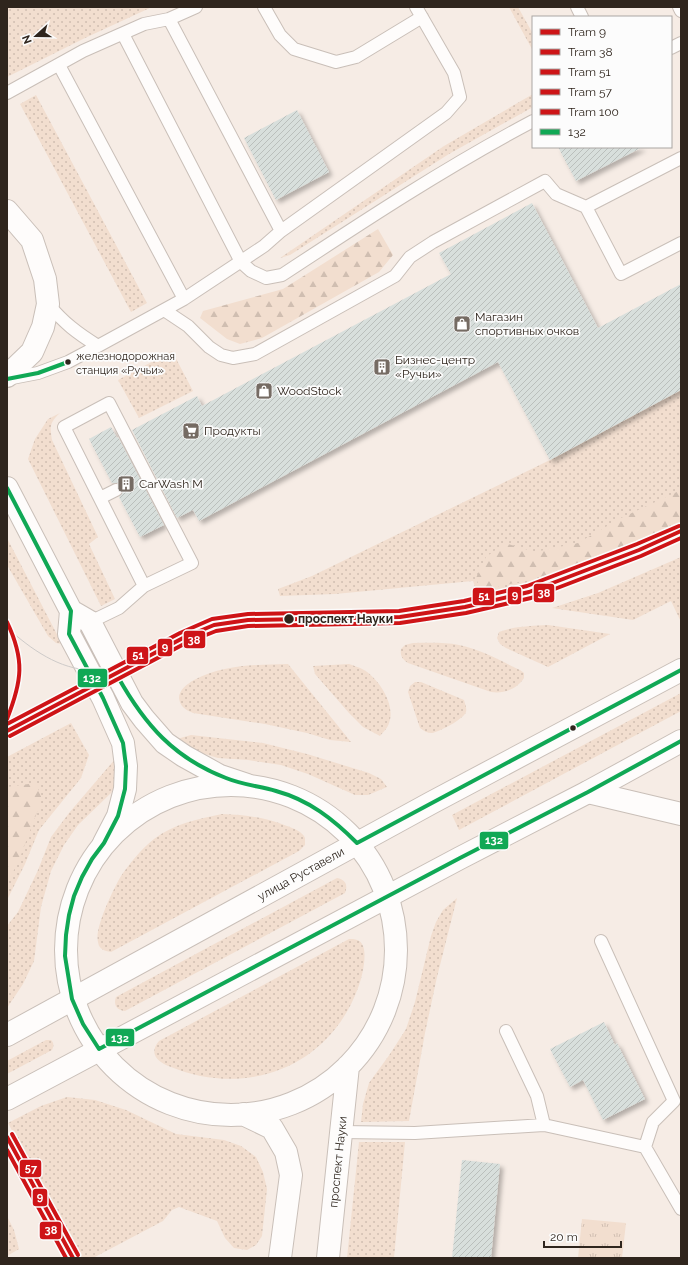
<svg xmlns="http://www.w3.org/2000/svg" width="688" height="1265" font-family="Raleway,sans-serif">
  <defs>
    <pattern id="grass-dots" width="8" height="8" patternUnits="userSpaceOnUse"><rect width="8" height="8" fill="#f2decf"/><path d="M2 2h.1M6 6h.1" fill="none" stroke="#d0beb1" stroke-width="1.8" stroke-linecap="round"/></pattern>
    <pattern id="forest-firs" width="22" height="20" patternUnits="userSpaceOnUse"><rect width="22" height="20" fill="#f2decf"/><path d="M5 1l3.5 6h-7zM16 11l3.5 6h-7z" fill="#d0beb1"/></pattern>
    <pattern id="park-tufts" width="24" height="20" patternUnits="userSpaceOnUse"><rect width="24" height="20" fill="#f2decf"/><path d="M3 7l-1-3M5 7V3M7 7l1-3M15 17l-1-3M17 17v-4M19 17l1-3" fill="none" stroke="#d0beb1"/></pattern>
    <pattern id="building-hatch" width="6" height="6" patternUnits="userSpaceOnUse"><rect width="6" height="6" fill="#d8dfdc"/><path d="M-1 1l2-2M0 6l6-6M5 7l2-2" fill="none" stroke="#babfbc"/></pattern>
    <filter id="shadow"><feDropShadow dx="3.5" dy="3.5" stdDeviation="2" flood-color="#0004"/></filter>
  </defs>
  <rect width="100%" height="100%" fill="#f6ece5"/>
  <path fill="url(#grass-dots)" d="M7 7H152L85 38 7 77Z
    M509 7H518L533 34V51Z
    M533 94V107L449 154 290 255 280 258 444 146Z
    M36 95 147 303 131 312 20 104Z
    M172 351 193 391 139 418 118 380Z
    M681 390V524L655 538 569 575 478 596 473 581 335 594 280 596 278 589 312 576 550 460Z
    M60 413C49 423 50 427 52 440L98 537 89 544 115 599 101 606 28 459 35 439 48 419Z
    M7 538 62 644 56 643 48 636 7 565Z
    M681 557V622L671 601 633 620 552 608 598 593Z
    M548 625 610 634 548 667 506 648 500 644 497 638 499 632C514 626 532 626 548 625Z
    M413 643C428 643 444 642 459 645 480 649 501 661 520 670L524 673V678C517 689 504 694 491 692L408 663C402 659 400 656 401 649L405 645Z
    M288 664 351 742 330 740 307 733 265 724 193 713C186 710 180 707 179 698 179 690 187 684 194 680 225 664 255 665 288 664Z
    M349 664C354 666 359 667 364 670 379 679 396 705 389 723 388 728 383 732 380 736L363 727 349 713 315 674 313 666Z
    M415 682H421L464 700C465 704 467 708 466 712 464 719 439 732 432 733 427 733 424 731 420 728L408 692 410 686Z
    M681 693V711L459 830 452 815Z
    M71 723 89 755 81 778 39 830 25 864 7 900V757Z
    M191 735 263 743 307 754 369 773 381 779 387 787 368 795H355L308 774 281 765 248 760 218 758 198 752 177 739Z
    M116 758 117 782 111 793 78 825 64 845 51 871 41 907 34 961 23 984 7 1008V926L18 912 38 870 51 837 69 813Z
    M222 814C247 815 264 817 287 826 293 828 303 832 305 838 305 839 305 844 305 845L299 851 111 952C104 951 99 949 98 942 94 928 114 888 121 876 130 863 141 849 154 839 174 824 197 819 222 814Z
    M337 878C346 880 348 885 345 893L125 1011C117 1010 113 1005 116 997Z
    M457 898 437 977 425 1033 409 1121 361 1122 363 1104 369 1083 390 1054 406 1029 415 1002 431 936 436 922 443 910Z
    M349 939C354 939 359 939 362 944 368 953 362 978 358 988 329 1067 247 1098 171 1067 158 1062 148 1054 159 1041Z
    M46 1040H51C54 1043 54 1046 52 1050L7 1074V1061Z
    M67 1097 95 1100 126 1110 176 1134 224 1140 241 1146 256 1157 263 1172 267 1189 262 1236 256 1245 247 1250 234 1248 225 1238 217 1221 179 1207 172 1210 163 1221 93 1258H80L8 1123 41 1106Z
    M359 1142H405L394 1258H347Z
    M7 1216 14 1230 19 1249 7 1256Z"/>
  <path fill="url(#forest-firs)" d="M378 229 393 255 379 272 262 338 240 344 227 339 200 318 203 311 283 289Z
    M681 490V520L655 533 568 570 481 591 476 578 486 557 505 543 535 552 578 543 621 518Z
    M36 783 42 799 19 860 7 884V787Z"/>
  <path fill="url(#park-tufts)" d="M582 1219 626 1223 622 1258H578Z"/>
  <path fill="url(#building-hatch)" filter="url(#shadow)" d="M297 110 329 172 276 200 244 138Z
    M558 147H643L576 181Z
    M532 203 598 328 681 284V390L550 460 498 362 199 521 193 510 177 518 132 430 197 396 202 406 451 274 439 253Z
    M111 427 117 438 118 437 164 525 140 537 119 497 123 491 122 486 117 483H112L89 439Z
    M604 1022 615 1045 617 1043 645 1099 603 1120 583 1080 570 1087 550 1049Z
    M462 1160 500 1164 491 1258H452Z"/>
  <g fill="none" stroke-linecap="round" stroke-linejoin="round">
    <g stroke="#c9bfb8" stroke-width="14">
      <path id="service" d="M264 7 280 35 294 49 336 62 356 57 422 17
        M577 7 582 17
        M679 7 681 11
        M169 19 281 231
        M123 34 241 262 251 271 266 278 282 275C364 221 446 167 533 121
        M671 48 681 43
        M59 65 184 299
        M7 93 83 51 144 24 169 19 196 7
        M586 207 681 158
        M48 304C64 323 77 333 98 346
        M164 310 188 326 209 347 221 355 233 358 255 354 395 276 410 257 433 242 545 181 556 194 586 207 621 274 681 243
        M7 379 38 373 68 362 98 346 184 299 264 246 281 231 446 113 460 97 454 73 416 7
        M100 498 116 490
        M90 622 119 608 144 586 192 563 109 403 64 427 144 586
        M601 941 674 1101 653 1122 645 1147
        M506 1031 537 1096 544 1125
        M341 1132 415 1133 544 1125 645 1147 681 1209"/>
    </g>
    <g stroke="#c9bfb8" stroke-width="24">
      <path id="minor" d="M7 211 32 240 45 279 48 304 43 327 32 352 7 376
        M7 488 71 611 69 634 103 698 123 743 126 766 125 789 118 816 104 843
        M71 611 90 622 132 703 144 719 165 743 184 756 220 776 247 785
        M588 792 681 814"/>
    </g>
    <g stroke="#c9bfb8" stroke-width="24">
      <path id="secondary" d="M66 950a165 165 0 1 1 330 0a165 165 0 1 1-330 0Z
        M243 1114 272 1128 286 1152 291 1175 280 1258
        M328 1258 348 1066"/>
    </g>
    <g stroke="#c9bfb8" stroke-width="24">
      <path id="primary" d="M7 1035 431 803 681 670
        M7 1099 460 858 588 792 681 741"/>
    </g>
    <use href="#service" stroke="#fefcfb" stroke-width="12"/>
    <use href="#minor" stroke="#fefcfb" stroke-width="22"/>
    <use href="#secondary" stroke="#fefcfb" stroke-width="22"/>
    <use href="#primary" stroke="#fefcfb" stroke-width="22"/>
    <path stroke="#cecbc9" stroke-width="1" d="M12 632C36 653 65 672 98 670 111 669 125 664 137 661"/>
    <g stroke="#fcfcfc" stroke-width="7">
      <path id="bus-1" d="M7 379 38 373 68 362
        M7 488 71 611 69 634 103 698 123 743 126 766 125 789 118 816 104 843 92 859 82 877 74 896 69 915 66 935 65 956 72 999 83 1024 99 1049 460 858 588 792 681 741
        M118 677C145 725 174 758 226 778 243 785 259 786 276 791 309 800 333 819 357 843L681 670"/>
    </g>
    <use href="#bus-1" stroke="#10a855" stroke-width="4"/>
    <g stroke="#fcfcfc" stroke-width="7">
      <path id="tram-1" d="M7 731 183 638 214 625 248 620 400 617 465 607 529 592 639 550 681 531
        M7 1137 73 1258"/>
    </g>
    <g stroke="#fcfcfc" stroke-width="7">
      <path id="tram-2" d="M10 736 186 643 216 631 248 626 400 623 466 613 531 598 641 556 681 538
        M7 1150 66 1258"/>
    </g>
    <g stroke="#fcfcfc" stroke-width="7">
      <path id="tram-3" d="M7 724 180 633 212 619 248 614 399 611 464 601 527 586 637 544 679 526"/>
    </g>
    <g stroke="#fcfcfc" stroke-width="7">
      <path id="tram-4" d="M12 1134 78 1255"/>
    </g>
    <g stroke="#fcfcfc" stroke-width="7">
      <path id="tram-5" d="M7 622C25 660 22 681 7 719"/>
    </g>
    <use href="#tram-1" stroke="#ce1417" stroke-width="4"/>
    <use href="#tram-2" stroke="#ce1417" stroke-width="4"/>
    <use href="#tram-3" stroke="#ce1417" stroke-width="4"/>
    <use href="#tram-4" stroke="#ce1417" stroke-width="4"/>
    <use href="#tram-5" stroke="#ce1417" stroke-width="4"/>
  </g>
  <defs>
    <g id="shop-square" transform="scale(0.9)"><rect x="-9" y="-9" width="18" height="18" rx="4" fill="#756b63" stroke="#fcfcfc"/><path d="M-5-2.5h2.3a2.7 3.5 0 0 1 5.4 0H5L5.5 6h-11ZM-1.5-2.5h3a1.5 2.3 0 0 0-3 0Z" fill="#fff"/></g>
    <g id="building-square" transform="scale(0.9)"><rect x="-9" y="-9" width="18" height="18" rx="4" fill="#756b63" stroke="#fcfcfc"/><path d="M-4-6H4V6H1V3H-1V6H-4ZM-2.5-4.3h1.7v1.8h-1.7ZM.8-4.3h1.7v1.8H.8ZM-2.5-1h1.7V.8h-1.7ZM.8-1h1.7V.8H.8Z" fill="#fff"/></g>
    <g id="supermarket-square" transform="scale(0.9)"><rect x="-9" y="-9" width="18" height="18" rx="4" fill="#756b63" stroke="#fcfcfc"/><path d="M-6-5.5h2.5l.6 2H6L4.5 2H-2.5L-4.4-4H-6ZM-1.5 3.2a1.3 1.3 0 1 0 .1 0ZM3 3.2a1.3 1.3 0 1 0 .1 0Z" fill="#fff"/></g>
  </defs>
  <g fill-rule="evenodd">
    <use href="#shop-square" x="462" y="324"/>
    <use href="#building-square" x="382" y="367"/>
    <use href="#shop-square" x="264" y="391"/>
    <use href="#supermarket-square" x="191" y="431"/>
    <use href="#building-square" x="126" y="484"/>
  </g>
  <g fill="#2f251d" stroke="#fcfcfc" stroke-width="1.5">
    <circle cx="68" cy="362" r="3.5"/>
    <circle cx="289" cy="619" r="5.5"/>
    <circle cx="573" cy="728" r="3.5"/>
  </g>
  <g text-anchor="middle" stroke-width="3.5" stroke-linejoin="round" paint-order="stroke">
    <g font-size="11" fill="#2f251d" stroke="#fcfcfc" text-anchor="start">
      <text x="76" y="360">железнодорожная<tspan x="76" dy="14">станция «Ручьи»</tspan></text>
    </g>
    <g font-size="12" fill="#2f251d" stroke="#fcfcfc" text-anchor="start">
      <text x="475" y="321">Магазин<tspan x="475" dy="14">спортивных очков</tspan></text>
      <text x="395" y="364">Бизнес-центр<tspan x="395" dy="14">«Ручьи»</tspan></text>
      <text x="277" y="395">WoodStock</text>
      <text x="204" y="435">Продукты</text>
      <text x="139" y="488">CarWash M</text>
    </g>
    <g font-size="12" font-weight="bold" fill="#2f251d" stroke="#fcfcfc" text-anchor="start">
      <text x="298" y="623">проспект Науки</text>
    </g>
    <g font-size="12" fill="#2f251d" stroke="#fcfcfc">
      <text transform="translate(301 874) rotate(-29)" y="4">улица Руставели</text>
      <text transform="translate(338 1162) rotate(-84)" y="4">проспект Науки</text>
    </g>
  </g>
  <g stroke="#fcfcfc" stroke-width="1.5">
    <rect x="533" y="583" width="22" height="20" rx="4" fill="#ce1417"/>
    <rect x="507" y="586" width="15" height="19" rx="4" fill="#ce1417"/>
    <rect x="472" y="587" width="23" height="19" rx="4" fill="#ce1417"/>
    <rect x="183" y="630" width="23" height="19" rx="4" fill="#ce1417"/>
    <rect x="157" y="638" width="16" height="19" rx="4" fill="#ce1417"/>
    <rect x="126" y="646" width="23" height="19" rx="4" fill="#ce1417"/>
    <rect x="77" y="668" width="31" height="20" rx="4" fill="#10a855"/>
    <rect x="479" y="831" width="30" height="19" rx="4" fill="#10a855"/>
    <rect x="105" y="1028" width="30" height="19" rx="4" fill="#10a855"/>
    <rect x="19" y="1159" width="23" height="19" rx="4" fill="#ce1417"/>
    <rect x="32" y="1188" width="16" height="19" rx="4" fill="#ce1417"/>
    <rect x="39" y="1221" width="23" height="19" rx="4" fill="#ce1417"/>
  </g>
  <g font-size="11" text-anchor="middle" font-weight="bold" fill="#fff">
    <text x="544" y="597">38</text>
    <text x="515" y="599">9</text>
    <text x="484" y="600">51</text>
    <text x="194" y="644">38</text>
    <text x="165" y="651">9</text>
    <text x="138" y="659">51</text>
    <text x="92" y="682">132</text>
    <text x="494" y="844">132</text>
    <text x="120" y="1042">132</text>
    <text x="31" y="1172">57</text>
    <text x="40" y="1201">9</text>
    <text x="51" y="1234">38</text>
  </g>
  <rect width="688" height="1265" fill="none" stroke="#2f251d" stroke-width="16"/>
  <rect x="532" y="16" width="140" height="132" fill="#fcfcfc" stroke="#aaa6a3"/>
  <rect x="540" y="29" width="20" height="6" fill="#ce1417" stroke="#aaa6a3"/>
  <text x="568" y="36" font-size="12" fill="#2f251d">Tram 9</text>
  <rect x="540" y="49" width="20" height="6" fill="#ce1417" stroke="#aaa6a3"/>
  <text x="568" y="56" font-size="12" fill="#2f251d">Tram 38</text>
  <rect x="540" y="69" width="20" height="6" fill="#ce1417" stroke="#aaa6a3"/>
  <text x="568" y="76" font-size="12" fill="#2f251d">Tram 51</text>
  <rect x="540" y="89" width="20" height="6" fill="#ce1417" stroke="#aaa6a3"/>
  <text x="568" y="96" font-size="12" fill="#2f251d">Tram 57</text>
  <rect x="540" y="109" width="20" height="6" fill="#ce1417" stroke="#aaa6a3"/>
  <text x="568" y="116" font-size="12" fill="#2f251d">Tram 100</text>
  <rect x="540" y="129" width="20" height="6" fill="#10a855" stroke="#aaa6a3"/>
  <text x="568" y="136" font-size="12" fill="#2f251d">132</text>
  <g transform="translate(36 36) rotate(249)" stroke="#fcfcfc" stroke-width="3" paint-order="stroke">
  <path d="M0-3L7 15L0 10L-7 15Z" fill="#2f251d"/>
  <text y="-6" font-size="11" font-weight="bold" text-anchor="middle" fill="#2f251d">N</text>
  </g>
  <path d="M544 1241v6h77v-6" fill="none" stroke="#2f251d" stroke-width="2"/>
  <text x="550" y="1241" font-size="12" fill="#2f251d" stroke="#fcfcfc" stroke-width="3" paint-order="stroke">20 m</text>
</svg>
